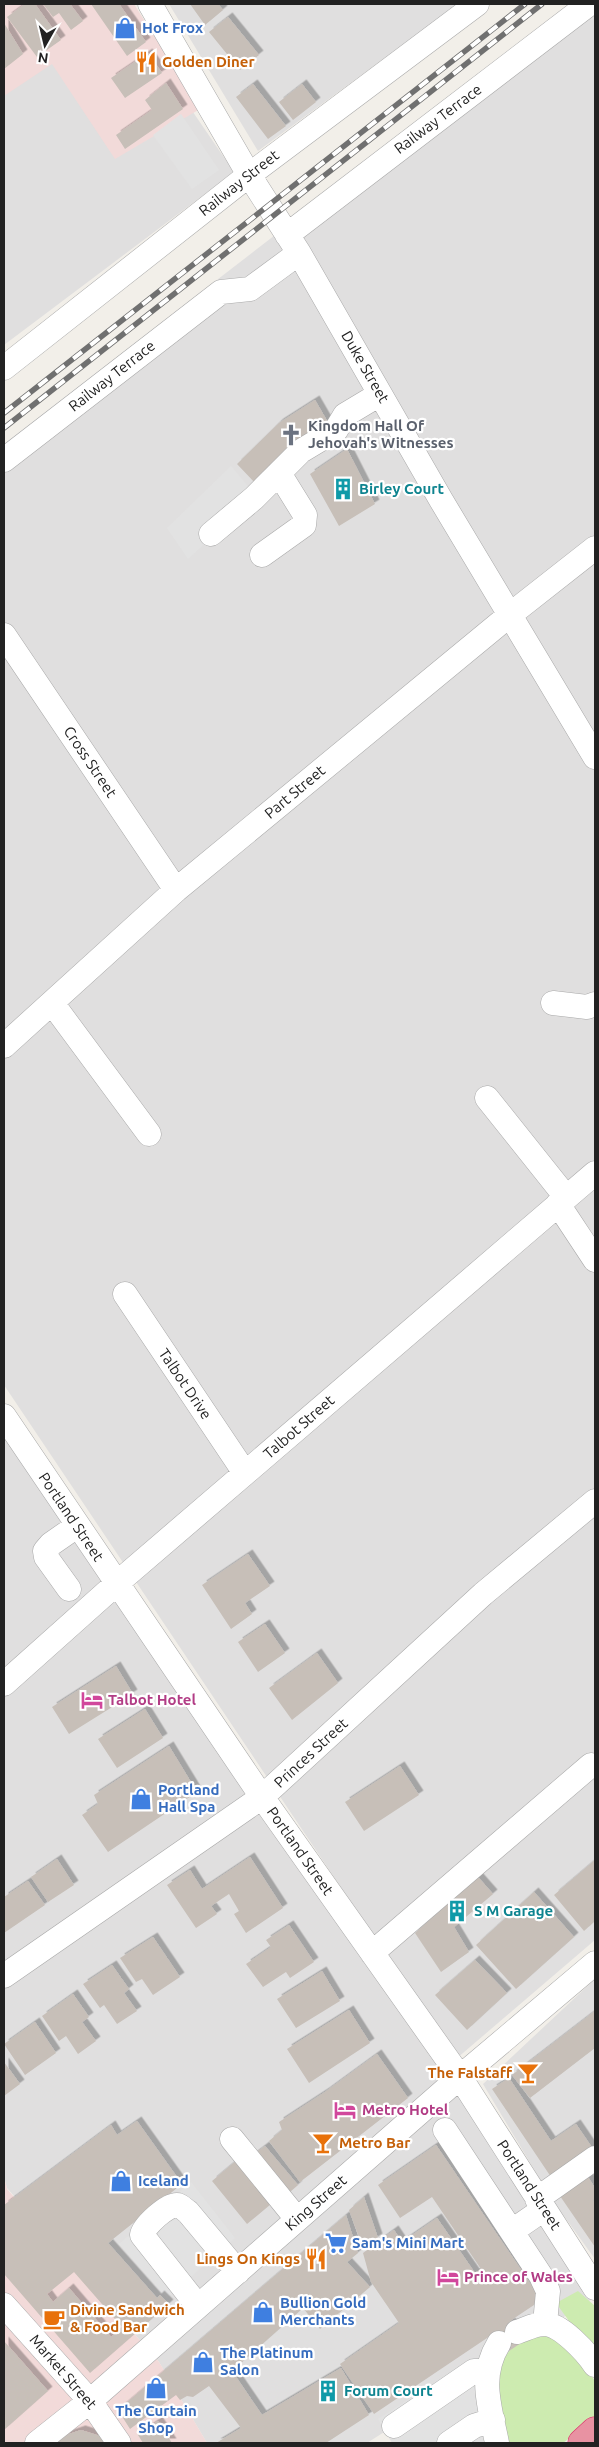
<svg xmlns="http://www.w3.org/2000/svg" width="599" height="2447" font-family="Ubuntu,sans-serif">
  <defs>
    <filter id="shadow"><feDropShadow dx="4.5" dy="-4.5" stdDeviation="0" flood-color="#0004"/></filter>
  </defs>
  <rect width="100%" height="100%" fill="#f2efe9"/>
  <path fill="#e0dfdf" d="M119 4 234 172 4 345V74Z
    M169 4H458L258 151Z
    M575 4H595V1940L456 2059 4 1385V444Z
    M4 1416 595 2297 367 2443H207L159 2362 7 2188 4 2177Z
    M595 1979V2259L553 2201 483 2084Z"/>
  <path fill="#f2dad9" d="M4 4H134L200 109 115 159 52 64 4 96Z
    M4 2177 7 2189 159 2362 207 2443H4Z"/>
  <path fill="#cdebb0" d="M578 2291 595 2306V2357L556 2303Z
    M551 2336 573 2349 595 2381V2419L563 2443H508C497 2396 482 2338 551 2336Z"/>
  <path fill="#e2e2e2" d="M181 114 219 170 192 189 153 135Z
    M231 466 256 496 188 559 167 528Z
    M191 2182 235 2238 167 2298 119 2244Z
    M472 2358 489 2359 497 2443H392L378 2419Z"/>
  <path fill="#c7bfb8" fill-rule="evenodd" filter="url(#shadow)" d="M25 4H35L61 40 37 57 7 17Z
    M43 4H70L83 21 71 30 59 13 53 17Z
    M91 4H119L146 42 127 56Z
    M190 4H218L223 10 205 25Z
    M228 17 259 55 240 70 209 32Z
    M4 23 23 54 4 69Z
    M148 53 162 73 125 98 111 78Z
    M166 83 183 109 125 149 116 135 152 110 145 100Z
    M253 84 286 126 268 139 236 97Z
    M302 84 316 102 293 120 279 102Z
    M315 400 330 426 258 486 237 464 279 423Z
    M347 449 375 504 339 526 310 474Z
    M248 1554 270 1586 245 1603 252 1614 231 1629 202 1585Z
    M265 1624 285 1653 258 1672 238 1642Z
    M317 1653 338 1683 292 1720 269 1688Z
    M116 1666 133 1694 69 1734 52 1707Z
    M145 1709 163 1738 117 1768 98 1739Z
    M169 1746 197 1792 108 1852 82 1815 98 1804 94 1795Z
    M400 1766 419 1795 364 1831 345 1802Z
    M250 1857 283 1908 246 1933 234 1914 239 1911 229 1894 211 1906 217 1914 196 1928 167 1885 190 1870 202 1889Z
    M57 1859 74 1885 48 1902 31 1877Z
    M595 1860V1921L584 1931 554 1895Z
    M478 1877 493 1894 454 1927 469 1952 441 1972 415 1933Z
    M28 1881 45 1905 4 1933V1897Z
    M534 1892 574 1937 516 1989 476 1945Z
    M289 1925 314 1962 290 1978 286 1972 263 1987 246 1964 271 1947 266 1940Z
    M153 1937 180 1977 153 1995 142 1979 136 1982 120 1958Z
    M475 1960 507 1993 467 2030 435 1995Z
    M112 1965 129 1989 124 1993 137 2011 117 2024 104 2005 100 2008 83 1984Z
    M322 1971 340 2001 296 2028 277 1999Z
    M73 1994 89 2017 82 2022 96 2041 78 2054 66 2036 59 2041 42 2016Z
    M349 2010 370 2043 309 2083 287 2049Z
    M595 2011V2048L530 2098 512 2075Z
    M35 2022 56 2053 25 2075 4 2044Z
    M377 2054 408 2098 300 2182 269 2141 282 2130 279 2122 325 2092Z
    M4 2062 20 2084 4 2096Z
    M509 2078 551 2141 576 2124 593 2149 551 2177 492 2089Z
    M137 2121 182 2184 108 2243 157 2298 160 2295 169 2304 90 2373 4 2274V2205L111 2125 117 2135ZM74 2272 122 2327 111 2337 69 2288 53 2302 47 2294Z
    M436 2145 539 2296 537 2303 510 2321 524 2341 506 2353 493 2334 374 2414 340 2364 399 2323 371 2282 363 2253 394 2230 402 2242 437 2218 475 2273 481 2269 432 2197 400 2218 378 2185Z
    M265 2146 298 2185 284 2197 252 2156Z
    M236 2161 271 2204 247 2224 212 2181Z
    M588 2177 595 2188V2198L593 2200 595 2203V2247L560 2196Z
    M364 2197 378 2238 363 2248 349 2210Z
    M346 2215 358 2253 347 2262 370 2287 320 2329 303 2308 232 2371 262 2415 341 2368 369 2415 326 2443H216L241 2428 209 2386 193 2397 187 2396 180 2400 176 2395 130 2429 118 2410Z
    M4 2341 48 2391 4 2430Z
    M158 2421 172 2443H143L138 2435Z
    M81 2430 100 2436 105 2443H56L69 2434Z"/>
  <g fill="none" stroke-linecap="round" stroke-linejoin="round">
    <g stroke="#a9a9a9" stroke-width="25">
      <path id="minor" d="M150 4 249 175 299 253 441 500 595 757
        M287 235 589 4
        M4 368 249 175 477 4
        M4 460 221 292 250 289 299 253
        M211 534 254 498 301 451 336 430 345 415 380 394
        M262 555 304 525 305 515 279 473
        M4 635 176 890
        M52 1003 149 1134
        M553 1003 587 1007 595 1004
        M4 1046 176 890 511 614 595 548
        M487 1098 566 1197
        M558 1204 595 1260
        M125 1294 245 1473
        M4 1416 262 1797 460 2077 595 2288
        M69 1589 46 1557 45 1551 51 1544 77 1526
        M4 1684 116 1584 595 1173
        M372 1953 591 1765
        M4 1976 262 1797 483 1594 595 1501
        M445 2130 541 2276 548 2291 545 2324
        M232 2139 297 2219
        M537 2199 595 2158
        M512 2231 544 2209
        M4 2305 90 2401 119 2443
        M198 2306 142 2235C143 2227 168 2203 178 2205 181 2206 185 2210 188 2212L238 2272
        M517 2332C526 2329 535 2324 544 2324 560 2323 587 2353 595 2365
        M394 2426 474 2371H488
        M37 2443 90 2401 460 2077 595 1963
        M449 2443 474 2426 493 2420
        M497 2443C490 2407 478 2377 499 2343"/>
    </g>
    <g stroke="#dc2a67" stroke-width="29">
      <path id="highway" d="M582 2443 595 2431"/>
    </g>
    <use href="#minor" stroke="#fff" stroke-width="24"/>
    <use href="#highway" stroke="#e892a2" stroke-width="28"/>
    <g stroke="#707070" stroke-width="5.5">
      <path id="rail" d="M4 413 525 4
        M4 428 542 4"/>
    </g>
    <use href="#rail" stroke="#fff" stroke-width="4" stroke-dasharray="11" stroke-linecap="butt"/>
  </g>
  <defs>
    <g id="shop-bare" transform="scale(1.725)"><path d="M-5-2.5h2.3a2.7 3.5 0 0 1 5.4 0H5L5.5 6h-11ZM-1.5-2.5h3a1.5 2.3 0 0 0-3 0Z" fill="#3f7fe0" stroke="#fff" stroke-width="2.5" paint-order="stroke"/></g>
    <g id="restaurant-bare" transform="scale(1.725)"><path d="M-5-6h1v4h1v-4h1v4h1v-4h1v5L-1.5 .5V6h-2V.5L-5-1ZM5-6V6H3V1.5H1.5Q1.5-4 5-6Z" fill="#e8710a" stroke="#fff" stroke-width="2.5" paint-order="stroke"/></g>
    <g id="church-bare" transform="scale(1.725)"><path d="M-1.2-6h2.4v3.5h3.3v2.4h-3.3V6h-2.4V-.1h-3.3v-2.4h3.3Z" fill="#6b7280" stroke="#fff" stroke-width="2.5" paint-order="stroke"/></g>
    <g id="building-bare" transform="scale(1.725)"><path d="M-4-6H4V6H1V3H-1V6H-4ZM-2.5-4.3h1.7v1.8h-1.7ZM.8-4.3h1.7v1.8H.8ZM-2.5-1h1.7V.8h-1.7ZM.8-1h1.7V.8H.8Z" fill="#0f9aa8" stroke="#fff" stroke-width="2.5" paint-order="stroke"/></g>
    <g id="hotel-bare" transform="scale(1.725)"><path d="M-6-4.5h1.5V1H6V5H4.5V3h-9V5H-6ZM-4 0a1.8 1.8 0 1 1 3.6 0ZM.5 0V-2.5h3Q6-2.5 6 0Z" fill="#d1479c" stroke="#fff" stroke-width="2.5" paint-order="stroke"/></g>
    <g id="bar-bare" transform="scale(1.725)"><path d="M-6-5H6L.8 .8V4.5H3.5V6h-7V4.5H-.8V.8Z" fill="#e8710a" stroke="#fff" stroke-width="2.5" paint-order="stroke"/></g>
    <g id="supermarket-bare" transform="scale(1.725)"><path d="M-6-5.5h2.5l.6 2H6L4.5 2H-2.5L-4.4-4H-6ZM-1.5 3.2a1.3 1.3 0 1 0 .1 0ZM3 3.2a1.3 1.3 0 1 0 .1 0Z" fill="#3f7fe0" stroke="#fff" stroke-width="2.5" paint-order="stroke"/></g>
    <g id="cafe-bare" transform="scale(1.725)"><path d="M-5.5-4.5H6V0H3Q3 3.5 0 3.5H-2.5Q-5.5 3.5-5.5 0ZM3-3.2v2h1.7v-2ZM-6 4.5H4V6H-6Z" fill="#e8710a" stroke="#fff" stroke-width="2.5" paint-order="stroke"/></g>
  </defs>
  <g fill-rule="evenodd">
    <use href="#shop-bare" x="125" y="28"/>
    <use href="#restaurant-bare" x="146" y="62"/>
    <use href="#church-bare" x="291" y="435"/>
    <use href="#building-bare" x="343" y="489"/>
    <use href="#hotel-bare" x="92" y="1700"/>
    <use href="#shop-bare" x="141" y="1799"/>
    <use href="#building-bare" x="457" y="1911"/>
    <use href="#bar-bare" x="528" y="2073"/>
    <use href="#hotel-bare" x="345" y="2110"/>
    <use href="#bar-bare" x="323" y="2143"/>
    <use href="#shop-bare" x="121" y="2181"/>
    <use href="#supermarket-bare" x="336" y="2243"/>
    <use href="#restaurant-bare" x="316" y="2259"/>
    <use href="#hotel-bare" x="448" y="2277"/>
    <use href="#shop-bare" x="263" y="2312"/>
    <use href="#cafe-bare" x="54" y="2319"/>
    <use href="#shop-bare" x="203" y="2362"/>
    <use href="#shop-bare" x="156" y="2388"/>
    <use href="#building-bare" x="328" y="2391"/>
  </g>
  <g text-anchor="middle" stroke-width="4.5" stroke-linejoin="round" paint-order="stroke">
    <g font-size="15" font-weight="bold" fill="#366cbe" stroke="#fff" text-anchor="start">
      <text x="142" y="33">Hot Frox</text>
      <text x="158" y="1795">Portland<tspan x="158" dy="17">Hall Spa</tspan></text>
      <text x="138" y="2186">Iceland</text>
      <text x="352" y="2248">Sam's Mini Mart</text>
      <text x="280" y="2308">Bullion Gold<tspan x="280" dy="17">Merchants</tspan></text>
      <text x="220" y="2358">The Platinum<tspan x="220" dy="17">Salon</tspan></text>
      <text x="156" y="2416" text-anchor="middle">The Curtain<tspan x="156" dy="17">Shop</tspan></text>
    </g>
    <g font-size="15" font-weight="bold" fill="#c56008" stroke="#fff" text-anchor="start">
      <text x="162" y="67">Golden Diner</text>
      <text x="512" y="2078" text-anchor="end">The Falstaff</text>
      <text x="339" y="2148">Metro Bar</text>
      <text x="300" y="2264" text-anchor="end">Lings On Kings</text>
      <text x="70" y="2315">Divine Sandwich<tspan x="70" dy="17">&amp; Food Bar</tspan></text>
    </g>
    <g font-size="15" fill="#222" stroke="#fff">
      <text transform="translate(438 119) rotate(-37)" y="5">Railway Terrace</text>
      <text transform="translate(239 183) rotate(-38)" y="5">Railway Street</text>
      <text transform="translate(365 367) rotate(60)" y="5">Duke Street</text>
      <text transform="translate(112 376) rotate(-38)" y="5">Railway Terrace</text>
      <text transform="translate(90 762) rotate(56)" y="5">Cross Street</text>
      <text transform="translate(295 792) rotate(-40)" y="5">Part Street</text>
      <text transform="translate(185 1384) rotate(56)" y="5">Talbot Drive</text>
      <text transform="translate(299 1427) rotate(-41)" y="5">Talbot Street</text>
      <text transform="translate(71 1517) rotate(56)" y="5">Portland Street</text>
      <text transform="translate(311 1753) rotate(-43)" y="5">Princes Street</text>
      <text transform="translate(300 1851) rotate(55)" y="5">Portland Street</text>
      <text transform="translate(529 2185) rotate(57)" y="5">Portland Street</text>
      <text transform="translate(316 2203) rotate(-41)" y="5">King Street</text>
      <text transform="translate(63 2372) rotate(49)" y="5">Market Street</text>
    </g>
    <g font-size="15" font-weight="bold" fill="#5b616d" stroke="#fff" text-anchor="start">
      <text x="308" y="431">Kingdom Hall Of<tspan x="308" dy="17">Jehovah's Witnesses</tspan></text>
    </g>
    <g font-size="15" font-weight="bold" fill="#0d838f" stroke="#fff" text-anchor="start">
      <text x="359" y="494">Birley Court</text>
      <text x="474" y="1916">S M Garage</text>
      <text x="344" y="2396">Forum Court</text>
    </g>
    <g font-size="15" font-weight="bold" fill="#b23c85" stroke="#fff" text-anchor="start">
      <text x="108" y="1705">Talbot Hotel</text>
      <text x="362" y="2115">Metro Hotel</text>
      <text x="464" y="2282">Prince of Wales</text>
    </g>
  </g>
  <rect width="599" height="2447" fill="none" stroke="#222222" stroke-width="10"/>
  <g transform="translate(45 45) rotate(188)" stroke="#ffffff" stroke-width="4" paint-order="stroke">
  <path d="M0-4L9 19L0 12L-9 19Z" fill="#222222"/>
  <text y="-8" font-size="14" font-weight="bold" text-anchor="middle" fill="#222222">N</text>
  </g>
</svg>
